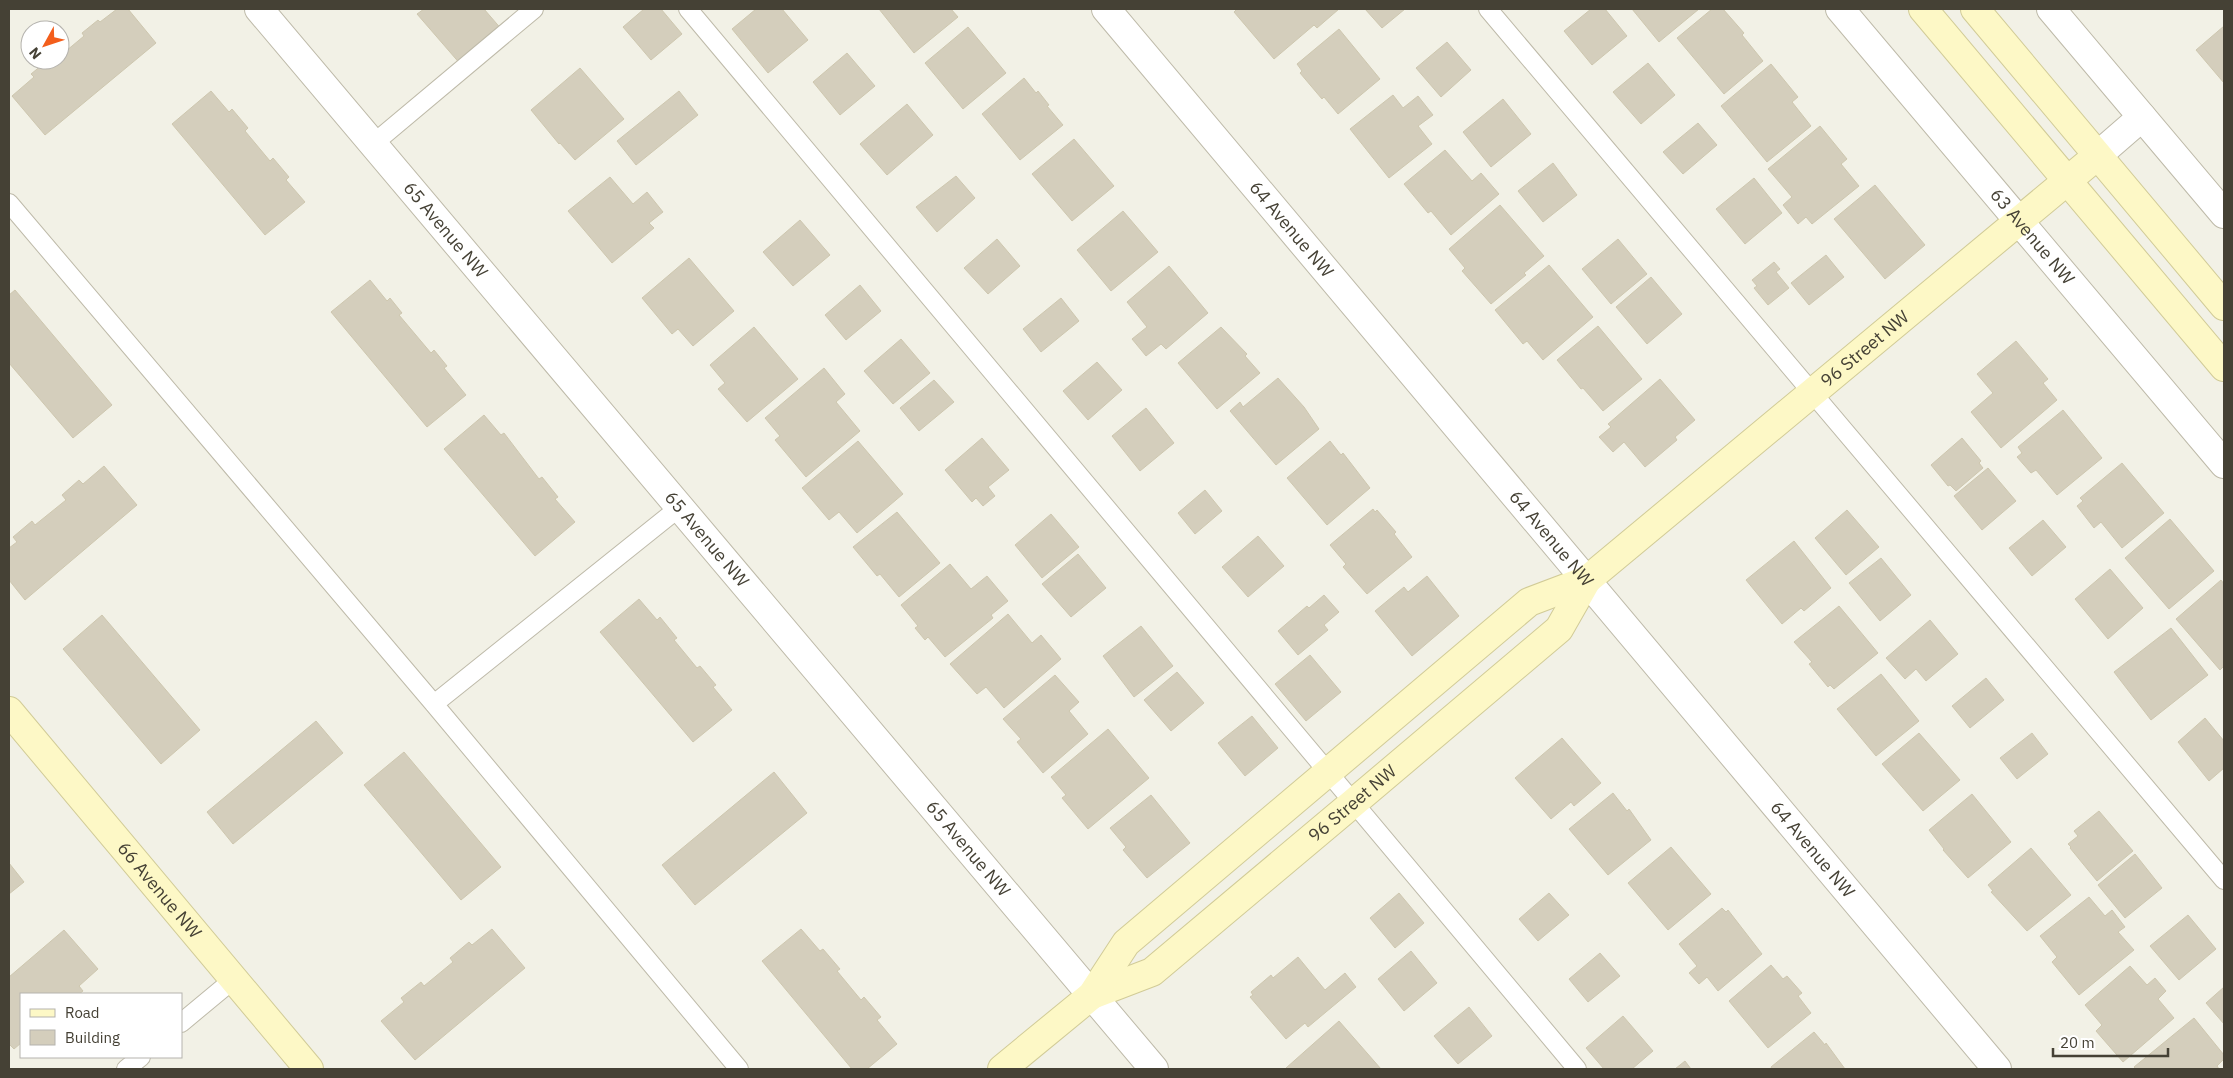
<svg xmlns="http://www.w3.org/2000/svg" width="2233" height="1078" font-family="'IBM Plex Sans',sans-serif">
  <rect width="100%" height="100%" fill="#f2f1e6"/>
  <path fill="#d4cebc" stroke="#cec7af" d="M117 9H128L156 43 45 135 12 96 34 77 31 74 48 60H60V56L84 36 82 33 98 20 100 22Z
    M424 9H484L503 31 462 66 417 14Z
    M644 9H661L682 34 651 60 623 27Z
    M756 9H782L808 40 768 73 732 29Z
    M879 9H951L958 17 914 53Z
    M1237 9H1339L1317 28 1314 25 1274 59 1234 12Z
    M1365 9H1405L1382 28Z
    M1591 9H1605L1627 36 1592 65 1564 31Z
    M1632 9H1699L1659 42Z
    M1712 9H1723L1744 33 1742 35 1763 61 1724 94 1677 38Z
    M2224 26V83L2196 50Z
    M968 27 1006 73 963 109 925 63Z
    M1339 29 1380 79 1338 114 1324 97 1322 99 1300 73 1302 71 1297 64Z
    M1447 42 1471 70 1441 97 1416 68Z
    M847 53 875 86 840 115 813 82Z
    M1648 63 1675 95 1641 124 1613 92Z
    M1771 64 1798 97 1792 102 1811 126 1767 162 1721 106Z
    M580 68 624 119 575 160 560 143 559 144 531 110Z
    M1024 78 1036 93 1038 91 1049 105 1047 106 1063 125 1020 160 982 114Z
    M211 91 229 112 232 109 248 128 245 131 270 161 273 158 289 177 286 180 305 202 265 235 172 124Z
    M679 91 698 115 636 165 617 141Z
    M1393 95 1403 108 1418 96 1433 115 1418 126 1432 144 1389 178 1350 129Z
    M1503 99 1531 134 1491 167 1463 132Z
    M907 104 933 135 887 175 860 144Z
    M1698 123 1717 145 1683 174 1663 152Z
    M1820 126 1847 159 1841 164 1859 186 1812 224 1806 217 1798 224 1783 205 1792 197 1768 169Z
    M1074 139 1114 186 1072 221 1032 174Z
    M1445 150 1472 181 1481 173 1499 194 1451 235 1431 211 1428 213 1404 184Z
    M1553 163 1577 195 1543 222 1518 191Z
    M956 176 975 198 937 232 916 207Z
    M610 177 633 204 647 192 663 212 649 223 654 228 612 263 568 211Z
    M1754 178 1782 213 1745 244 1716 209Z
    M1875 185 1925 245 1885 279 1834 219Z
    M1500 205 1544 256 1524 273 1526 275 1491 304 1462 271 1465 268 1449 249Z
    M1123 211 1158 252 1111 291 1077 250Z
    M800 220 830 255 793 286 763 252Z
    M997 239 1020 266 988 294 964 268Z
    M1618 239 1647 274 1611 304 1582 269Z
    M1826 255 1844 277 1809 305 1791 283Z
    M689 258 734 311 693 346 678 329 672 334 642 298Z
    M1774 262 1780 269 1776 272 1789 288 1768 305 1754 288 1757 286 1752 280Z
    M1549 265 1593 317 1543 360 1527 341 1523 344 1495 310Z
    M1169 266 1208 313 1166 349 1161 344 1146 356 1132 339 1147 327 1127 302Z
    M1651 277 1682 314 1647 344 1616 307Z
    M370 280 387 301 390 298 402 313 399 315 431 353 434 350 447 366 444 368 466 395 427 427 331 312Z
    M860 285 881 311 846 340 825 315Z
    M15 290 112 405 73 438 9 363V295Z
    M1061 298 1079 321 1041 352 1023 329Z
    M1598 326 1642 379 1603 411 1583 388 1581 389 1557 360Z
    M754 327 798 379 747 422 718 389 725 383 710 365Z
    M1221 327 1247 354 1245 356 1260 373 1217 409 1178 363Z
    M901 339 930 373 893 404 864 371Z
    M2016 341 2048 379 2043 383 2057 400 2001 448 1971 412 1993 393 1977 374Z
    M1097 362 1122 390 1088 420 1063 391Z
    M824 368 845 394 836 402 860 431 806 477 775 440 780 436 765 418Z
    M1278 378 1304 407 1319 429 1276 465 1230 411 1240 402 1243 407Z
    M1660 379 1695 420 1675 437 1677 440 1645 467 1624 442 1613 452 1599 437 1611 427 1608 424Z
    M934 380 954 402 919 431 900 408Z
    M1146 408 1174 443 1140 471 1112 436Z
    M2063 410 2102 458 2057 495 2036 470 2031 473 2017 457 2022 453 2018 447Z
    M484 415 501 435 504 433 539 479 542 477 558 497 555 499 575 522 535 556 444 449Z
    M982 438 1009 470 988 487 995 496 983 506 976 498 972 502 945 470Z
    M1962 438 1981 461 1979 463 1983 468 1956 491 1950 485 1948 486 1931 465Z
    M858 441 903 494 857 533 839 512 829 520 802 488Z
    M1330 441 1341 455 1343 453 1370 488 1327 525 1287 478Z
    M2122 463 2164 513 2122 548 2101 522 2094 528 2077 506 2083 501 2080 498Z
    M104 466 137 505 25 600 9 580V548L17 542 13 537 32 521 35 525 66 500 62 495 79 480 83 484Z
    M1988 468 2016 501 1982 530 1954 496Z
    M1205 490 1222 511 1195 534 1178 513Z
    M1373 509 1375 512 1377 510 1396 532 1394 534 1412 557 1367 594 1343 567 1346 564 1330 545Z
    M1847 510 1879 547 1846 575 1815 538Z
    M897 512 940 563 899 597 880 574 877 576 853 547Z
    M1051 514 1079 547 1042 578 1015 545Z
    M2170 519 2214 571 2169 609 2125 558Z
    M2043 520 2066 547 2032 576 2009 548Z
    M1258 536 1284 566 1248 597 1222 567Z
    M1794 541 1831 588 1804 611 1801 608 1782 624 1746 580Z
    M1078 554 1106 588 1071 617 1042 584Z
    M1881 558 1911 595 1880 621 1849 583Z
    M950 564 971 589 987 576 1008 601 991 615 993 618 945 657 928 637 925 640 915 628 918 626 901 605Z
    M2110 569 2143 608 2108 639 2075 599Z
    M1427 576 1459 616 1412 656 1375 611 1404 587 1408 592Z
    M2221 580 2224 584V666L2220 670 2176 619Z
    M1324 595 1339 612 1324 625 1328 630 1298 655 1278 631 1307 606 1309 608Z
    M639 599 657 620 660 617 677 638 674 640 697 668 700 666 716 685 713 687 732 710 693 742 600 632Z
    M1839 606 1878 653 1834 689 1830 685 1828 687 1809 664 1812 662 1794 642Z
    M1008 614 1032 643 1041 635 1061 659 1004 708 986 687 977 694 950 664Z
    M102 615 200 730 161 764 63 649Z
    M1930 620 1958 654 1926 681 1916 669 1905 679 1886 658Z
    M1141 626 1173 666 1134 697 1103 656Z
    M2171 628 2208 675 2151 720 2114 672Z
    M1310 655 1341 692 1306 721 1275 684Z
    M1177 672 1204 703 1171 731 1144 700Z
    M1881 674 1919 721 1876 756 1837 709Z
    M1055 675 1079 702 1069 711 1088 734 1043 773 1017 742 1021 739 1003 719Z
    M1986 678 2004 700 1970 728 1952 706Z
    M1252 716 1278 748 1245 776 1218 743Z
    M2205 718 2224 741V768L2209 781 2178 742Z
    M316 721 343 753 233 844 207 812Z
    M1108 729 1149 778 1088 829 1062 798 1066 795 1051 777Z
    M1919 733 1960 780 1923 811 1882 764Z
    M2032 733 2048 754 2017 779 2000 758Z
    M1562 738 1601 783 1574 806 1571 802 1551 819 1515 778Z
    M404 752 501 867 461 900 364 785Z
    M774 772 807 813 695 905 662 865Z
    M1613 793 1627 811 1629 809 1651 840 1608 875 1569 829Z
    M1972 794 2011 842 1968 878 1943 850 1944 849 1929 830Z
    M1151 795 1190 843 1147 878 1123 850 1126 847 1110 828Z
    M2099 811 2133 851 2097 881 2070 848 2071 847 2068 844 2078 836 2074 831Z
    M1671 847 1711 894 1668 930 1628 883Z
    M2031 848 2071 895 2027 931 1991 892 1993 891 1988 885Z
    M2135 854 2162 888 2125 918 2098 885Z
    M9 863 24 882 9 894Z
    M1399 893 1424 923 1395 948 1370 918Z
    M1549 893 1569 915 1538 941 1519 919Z
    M2089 897 2105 916 2112 910 2125 927 2118 932 2134 950 2079 995 2052 962 2057 957 2040 936Z
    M1722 908 1726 912 1728 910 1762 954 1718 991 1707 977 1699 984 1689 973 1697 966 1679 944Z
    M2188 915 2216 949 2179 980 2150 946Z
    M492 929 525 968 415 1060 381 1021 404 1002 401 998 421 982 424 986 453 962 450 958 469 942 472 945Z
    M801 929 820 951 823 949 840 969 837 971 861 1000 864 997 881 1017 877 1020 897 1044 867 1069H852L762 961Z
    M64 930 98 969 79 986 83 991 79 994H21V1043L14 1049 9 1044V977Z
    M1411 951 1437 983 1404 1011 1378 979Z
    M1600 953 1620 976 1588 1002 1569 979Z
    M1298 957 1325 990 1345 973 1356 987 1308 1027 1305 1023 1286 1039 1250 997 1253 995 1251 992 1271 975 1273 978Z
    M1771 965 1783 979 1787 976 1802 993 1798 996 1811 1013 1768 1048 1729 1001Z
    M2130 966 2147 985 2155 978 2166 991 2158 999 2174 1018 2123 1062 2096 1031 2102 1025 2085 1005Z
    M2224 987V1024L2206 1003Z
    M1469 1007 1492 1036 1458 1064 1434 1036Z
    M1623 1016 1653 1051 1632 1069H1604L1586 1048Z
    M2194 1018 2224 1055V1059L2217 1066 2219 1069H2136L2134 1067Z
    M1339 1021 1381 1069H1286V1068Z
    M1814 1032 1825 1045 1826 1043 1845 1069H1772L1771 1067Z
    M1685 1061 1691 1069H1675Z"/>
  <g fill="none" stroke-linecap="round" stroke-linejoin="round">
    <g stroke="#bebaa9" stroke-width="20">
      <path id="lane" d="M688 9 1577 1069
        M1488 9 2224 880
        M373 144 534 9
        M9 203 434 704 739 1069
        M434 704 680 507
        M181 1023 234 979
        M126 1069 141 1057"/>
    </g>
    <g stroke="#bebaa9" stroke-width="30">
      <g id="street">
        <path id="s1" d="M259 9 1154 1069"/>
        <path id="s2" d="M1106 9 1997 1069"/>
        <path id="s3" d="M1840 9 2224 464"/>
        <path d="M2051 9 2224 214"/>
        <path d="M2097 156 2142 117"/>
      </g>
    </g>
    <g stroke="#d1cb97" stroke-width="30">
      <g id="secondary">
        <path d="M1923 9 2224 367"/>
        <path d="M1975 9 2224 306"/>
        <path id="s4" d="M9 711 309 1069"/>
        <path id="s5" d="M1092 995 1152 972 1352 804 1559 629 1587 580"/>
        <path id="s6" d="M1002 1069 1092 995 1126 943 1529 602 1587 580 2097 156"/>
      </g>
    </g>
    <use href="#lane" stroke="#fff" stroke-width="18"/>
    <use href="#street" stroke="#fff" stroke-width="28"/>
    <use href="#secondary" stroke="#fdf8c6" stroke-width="28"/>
  </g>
  <g text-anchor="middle" stroke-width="4" stroke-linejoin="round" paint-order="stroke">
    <g font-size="18" fill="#454135" stroke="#fff">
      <text dy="6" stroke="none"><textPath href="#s2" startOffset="288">64 Avenue NW</textPath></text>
      <text dy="6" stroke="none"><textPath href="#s1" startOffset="289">65 Avenue NW</textPath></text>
      <text dy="6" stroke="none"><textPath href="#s3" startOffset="298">63 Avenue NW</textPath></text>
      <text dy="6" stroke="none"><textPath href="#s6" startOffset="1130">96 Street NW</textPath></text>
      <text dy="6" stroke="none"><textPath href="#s2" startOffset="692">64 Avenue NW</textPath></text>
      <text dy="6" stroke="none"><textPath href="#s1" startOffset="694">65 Avenue NW</textPath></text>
      <text dy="6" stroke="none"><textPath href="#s5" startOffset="326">96 Street NW</textPath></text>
      <text dy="6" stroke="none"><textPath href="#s1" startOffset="1099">65 Avenue NW</textPath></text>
      <text dy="6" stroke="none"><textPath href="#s2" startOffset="1098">64 Avenue NW</textPath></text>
      <text dy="6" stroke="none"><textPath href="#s4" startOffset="234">66 Avenue NW</textPath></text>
    </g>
  </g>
  <rect width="2233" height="1078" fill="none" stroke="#454135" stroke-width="20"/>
  <rect x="20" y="993" width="162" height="65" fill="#ffffff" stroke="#b5b3ae"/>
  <rect x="30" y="1009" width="25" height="8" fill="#fdf8c6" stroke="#b5b3ae"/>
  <text x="65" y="1018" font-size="15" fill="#454135">Road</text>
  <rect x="30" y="1030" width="25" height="15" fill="#d4cebc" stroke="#b5b3ae"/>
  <text x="65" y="1043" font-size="15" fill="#454135">Building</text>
  <g transform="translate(45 45) rotate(230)"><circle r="24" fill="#ffffff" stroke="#b5b3ae"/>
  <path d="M0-4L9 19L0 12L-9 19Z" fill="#f35e1c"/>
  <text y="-8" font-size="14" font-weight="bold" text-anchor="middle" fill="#454135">N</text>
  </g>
  <path d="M2053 1048v8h115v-8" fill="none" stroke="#454135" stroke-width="2.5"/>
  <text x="2060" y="1048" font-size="15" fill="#454135" stroke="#ffffff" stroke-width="4" paint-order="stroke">20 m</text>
</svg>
